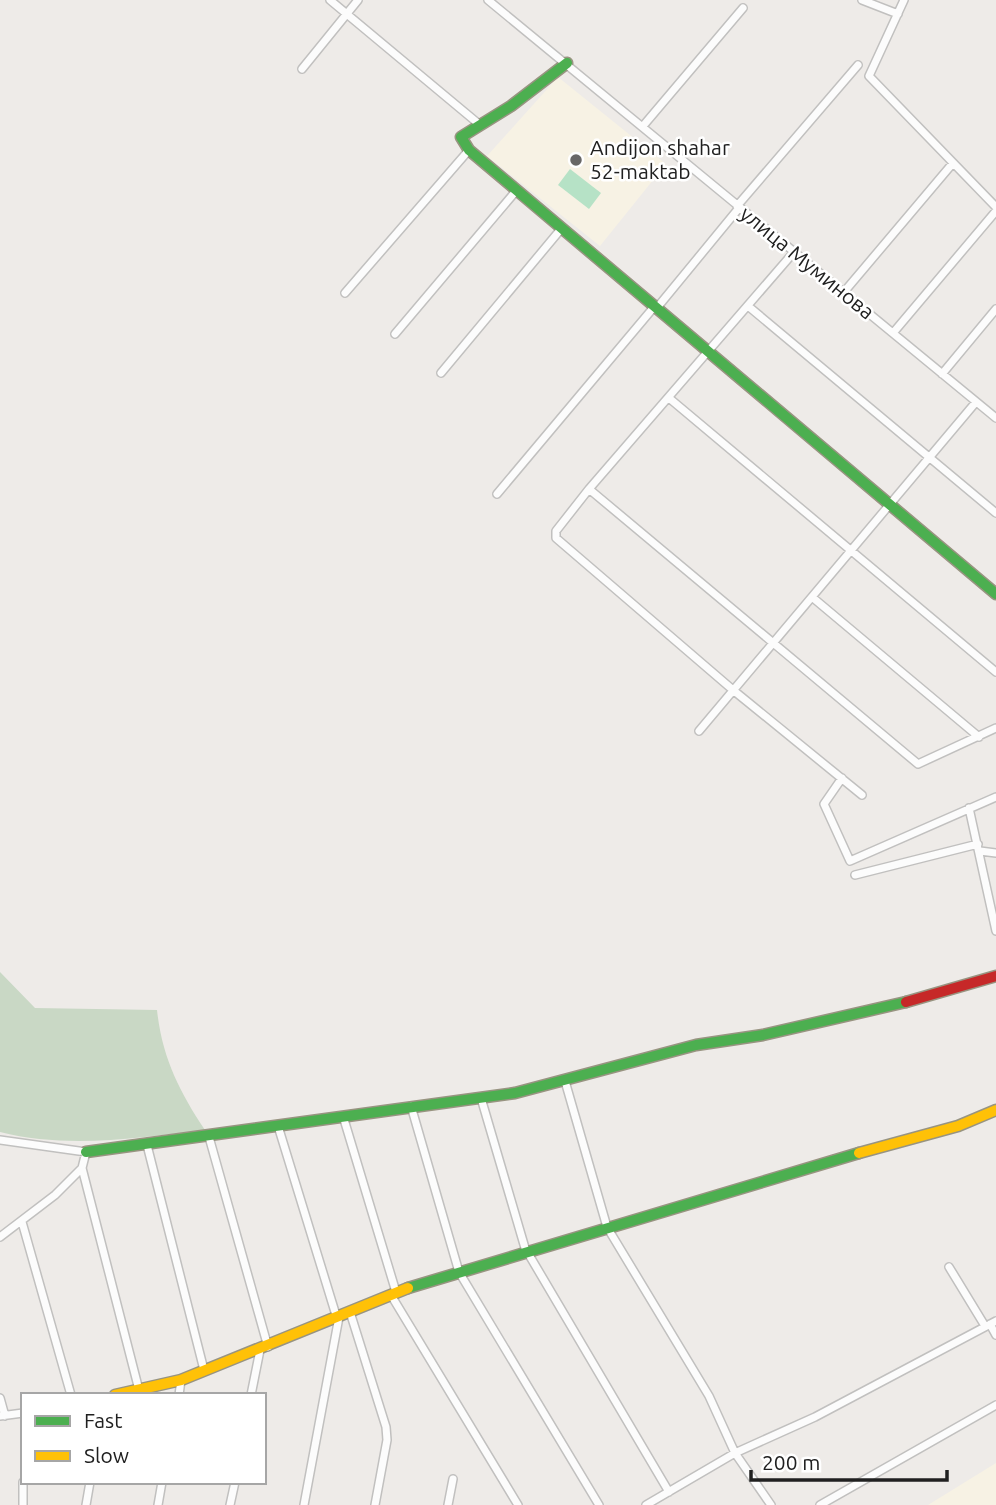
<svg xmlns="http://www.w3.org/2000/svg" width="996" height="1505" font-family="Ubuntu,sans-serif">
  <rect width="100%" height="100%" fill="#eeebe8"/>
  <path fill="#f7f2e4" d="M558 77 666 164 600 246 487 156Z
    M996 1463V1505H928Z"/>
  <path fill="#c9d8c5" d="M0 972 35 1008 157 1010C162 1057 179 1091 205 1130 138 1138 67 1149 0 1132Z"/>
  <path fill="#b6e2c6" d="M570 169 601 193 589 209 558 185Z"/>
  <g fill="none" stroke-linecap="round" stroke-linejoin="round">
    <g stroke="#c1c0bf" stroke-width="10">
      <path id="street" d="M330 0 480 125
        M488 0 996 418
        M862 0 898 14
        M904 0 869 76 996 207
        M302 69 358 0
        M643 126 743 8
        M737 206 858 65
        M794 252 589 489 918 764 996 728
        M844 292 953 163
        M345 293 469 150
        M748 306 996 513
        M656 309 739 208
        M893 333 996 211
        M395 334 516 191
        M441 373 561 229
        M942 374 996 309
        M669 398 996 672
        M589 489 556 531V538L733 690 862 795
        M497 494 654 307
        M812 597 979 737
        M699 731 976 402
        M842 778 824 804 850 861 996 797
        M969 808 996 931
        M980 851 996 853
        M855 875 978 844
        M565 1081 607 1227 709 1396 735 1453 771 1505
        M481 1098 525 1248 669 1492
        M411 1106 459 1272 599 1505
        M343 1116 396 1292
        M278 1126 335 1312 339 1317 304 1505
        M209 1137 268 1347
        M0 1140 86 1152 82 1168 139 1390
        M147 1145 204 1370
        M22 1222 71 1395
        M0 1237 55 1195 82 1168
        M949 1267 985 1326
        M391 1295 518 1505
        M350 1312 386 1427 387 1440 375 1505
        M990 1324 996 1335
        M179 1395 181 1380
        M251 1395 260 1350
        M0 1398 5 1416
        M0 1416 23 1413
        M23 1505V1482
        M86 1505 90 1482
        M158 1505 162 1482
        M230 1505 235 1482
        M448 1505 453 1479
        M646 1505 735 1453 815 1417 996 1321
        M820 1505 996 1405"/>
    </g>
    <g stroke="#989481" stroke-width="13">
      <path id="fast" d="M567 63 511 106 461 137 469 150 996 594
        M86 1152 515 1093 696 1045 763 1035 906 1002
        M408 1288 859 1153"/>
    </g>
    <g stroke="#989481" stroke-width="13">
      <path id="slow" d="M859 1153 958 1126 996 1110
        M115 1395 181 1380 408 1288"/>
    </g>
    <g stroke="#989481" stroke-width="13">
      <path id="jam" d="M906 1002 996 976"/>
    </g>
    <use href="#street" stroke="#fcfcfc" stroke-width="7"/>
    <use href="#fast" stroke="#4caf50" stroke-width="10"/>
    <use href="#slow" stroke="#ffc107" stroke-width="10"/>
    <use href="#jam" stroke="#c62828" stroke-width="10"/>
  </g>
  <circle fill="#686766" stroke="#fff" stroke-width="2.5" cx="576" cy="160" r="7"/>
  <g text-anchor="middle" stroke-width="5" stroke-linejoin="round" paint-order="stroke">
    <g font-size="21" fill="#202020" stroke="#fff" text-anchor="start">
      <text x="590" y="155">Andijon shahar<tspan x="590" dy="24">52-maktab</tspan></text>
    </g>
    <g font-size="21" fill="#202020" stroke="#fff">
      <text transform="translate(807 263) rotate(39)" y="7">улица Муминова</text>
    </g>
  </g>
  <rect x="21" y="1393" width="245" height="91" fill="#ffffff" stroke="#a6a6a6" stroke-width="2"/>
  <rect x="35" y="1416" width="35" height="10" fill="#4caf50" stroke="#a6a6a6" stroke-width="2"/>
  <text x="84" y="1428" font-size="21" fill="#202020">Fast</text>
  <rect x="35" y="1451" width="35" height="10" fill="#ffc107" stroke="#a6a6a6" stroke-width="2"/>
  <text x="84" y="1463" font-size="21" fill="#202020">Slow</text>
  <path d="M751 1470v10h196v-10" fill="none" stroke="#202020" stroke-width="3.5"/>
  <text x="762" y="1470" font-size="21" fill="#202020" stroke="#ffffff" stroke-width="5" paint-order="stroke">200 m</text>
</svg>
